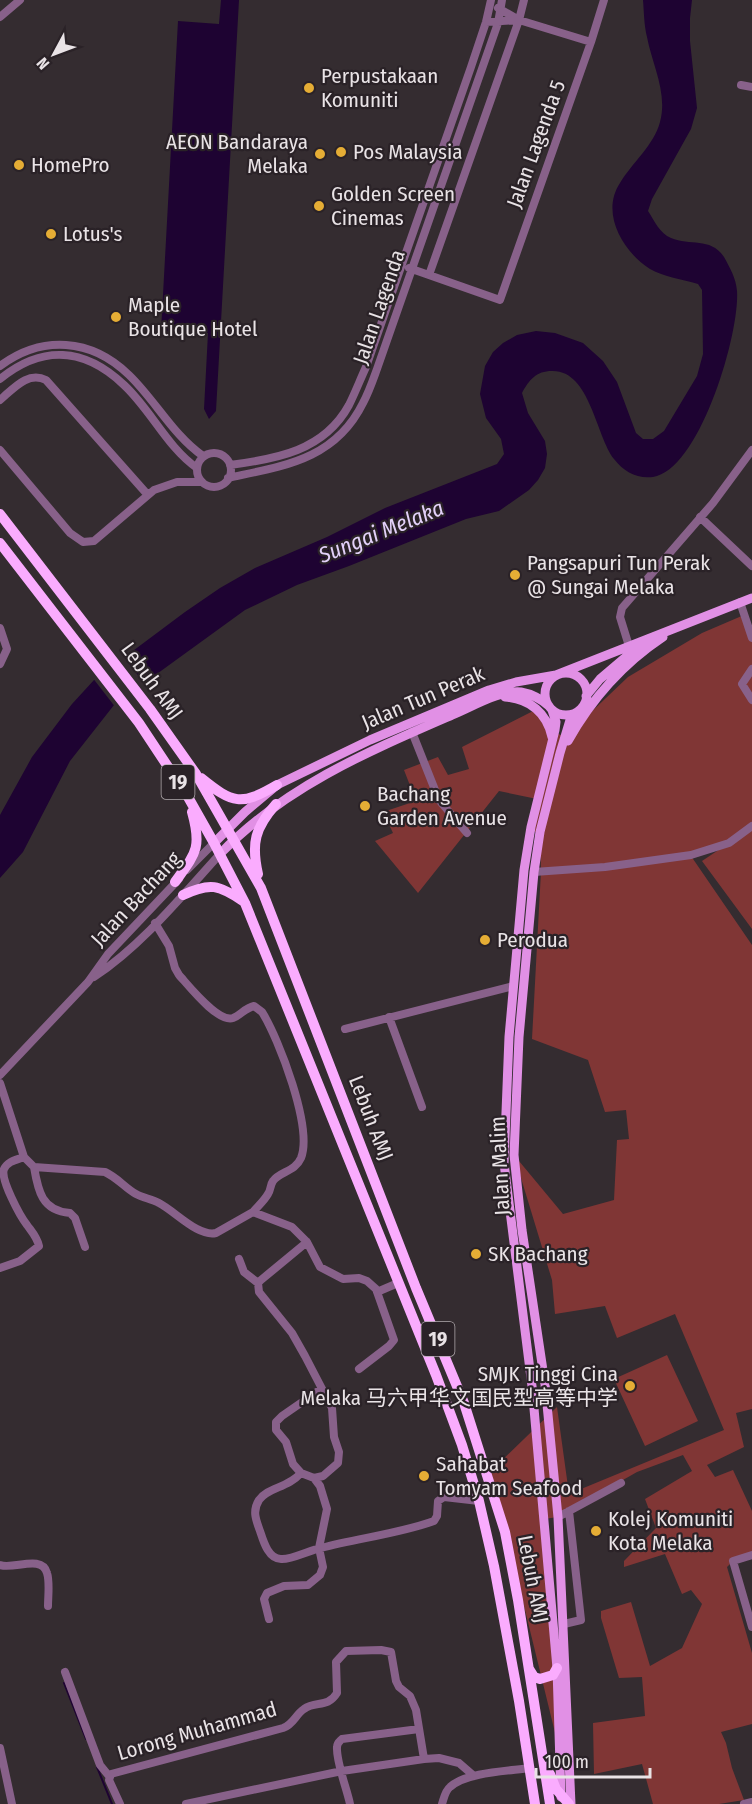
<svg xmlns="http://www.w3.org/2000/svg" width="752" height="1804" font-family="'Fira Sans Condensed','Noto Sans SC',sans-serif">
  <rect width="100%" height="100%" fill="#342c30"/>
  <path fill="#803635" d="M744 615 752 637V929L702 861 726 845 691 856 752 945V1409L736 1413 744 1447 707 1465 715 1477 733 1470 752 1511V1555L733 1561 727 1567 752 1653V1724L721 1732 726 1743 732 1768 744 1800 719 1804H653L642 1764 594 1774 593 1723 645 1716 642 1677 619 1678 601 1618V1611L631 1602 650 1666 682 1648 702 1604 691 1590 682 1594 665 1554 624 1567V1561L656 1528 645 1499 692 1471 683 1455 637 1472 558 1517 544 1519 559 1749 491 1471 557 1407 569 1494 724 1430 675 1314 617 1338 605 1306 555 1314 552 1280 514 1155 563 1214 614 1200 617 1140 629 1139 626 1110 605 1112 588 1060 532 1039 541 871 540 837 531 827 537 799 499 791 418 893 375 841 393 833 383 812 416 801 404 770 438 757 448 775 469 769 462 747 537 709 550 730 565 737 628 677 702 633Z
    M667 1355 698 1421 645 1446 614 1379Z"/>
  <path fill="#1e0332" d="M221 0H239L216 411 209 419 204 409 208 333 161 331 178 21 219 24Z
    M643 0H692L690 18V41L697 108 691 129 652 199 648 211C654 220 660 234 671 238 690 246 711 237 724 257 730 268 736 278 737 291 740 333 700 470 653 477 637 479 624 472 614 459 596 436 590 370 552 371 536 371 529 380 522 393L528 413 545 441 547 454 545 468 538 480 529 490 499 511 466 519 349 566 297 585 245 610 114 705 70 761 23 852 0 878V815L32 757 72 704 94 680 185 612 220 588 255 568 327 537 385 508 497 464 504 454 501 439 486 418 480 394 485 366 493 352 503 343 517 335 536 331 555 333 583 343 603 361 617 382 636 433 643 439H653L664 431 697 376 703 354 702 290 698 284C682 279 664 277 650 269 623 252 600 213 620 183 632 163 654 145 660 122 668 93 652 64 647 37 644 25 644 12 643 0Z"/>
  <path fill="#342c30" d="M122 654 146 686 116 708 92 677Z"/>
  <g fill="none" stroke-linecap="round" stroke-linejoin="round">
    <path stroke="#1e0332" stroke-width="2" d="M64 1683 86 1739
      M97 1767 112 1804"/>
    <path stroke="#88618a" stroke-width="8" d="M498 8 519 20 591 42
      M0 17 20 0
      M486 22 519 20
      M741 85 752 87
      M409 268 500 300 591 42 604 0
      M429 275 519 20 524 0
      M0 366C42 335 91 338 129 375 155 400 173 435 203 456
      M0 379C42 345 84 347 124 385 151 410 167 447 197 468
      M0 400C14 388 28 371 46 380L147 494
      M0 450 70 533 83 542 94 541 154 490 177 482H202
      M197 470a17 17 0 1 1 34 0a17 17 0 1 1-34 0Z
      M230 465C276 459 324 451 349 405 355 393 360 380 366 367L471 67 486 22 491 0
      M228 478C283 466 335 460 363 403 369 392 373 380 377 369L498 23 502 0
      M700 517 752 566
      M740 602 752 638
      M0 628 7 649 0 664
      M629 646 620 617 622 608 713 503 752 450
      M752 669 742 684 752 700
      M412 732 439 800 467 833
      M187 870 214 843
      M534 872 605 867 691 855 729 843 752 826
      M155 923 169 946 175 968 179 975C189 986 218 1023 233 1018 241 1015 245 1008 254 1006L262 1012C279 1039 313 1128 301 1158 295 1172 280 1171 273 1181 270 1185 271 1190 268 1194 264 1201 258 1206 253 1212
      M94 977C142 945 181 897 220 854
      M389 1017 422 1107
      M345 1029 513 986
      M0 1075 88 982 108 954 179 879
      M0 1083 24 1157 34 1167 105 1172C118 1178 125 1188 136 1194 143 1198 152 1199 159 1203 176 1212 198 1237 216 1233L253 1212 292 1227 307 1242 261 1280 258 1283 259 1292 292 1333 305 1356 332 1408 334 1437 339 1452 338 1463 323 1476 314 1478
      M34 1167C38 1191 42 1211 70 1213L75 1218 85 1247
      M307 1242 320 1267 343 1279 359 1278 367 1281 376 1289 394 1340 389 1346 359 1369
      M239 1259 244 1272 258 1283
      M0 1268 20 1261 39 1246C37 1237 32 1232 27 1225 20 1216 0 1179 4 1169 8 1161 16 1160 24 1157
      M377 1292 398 1283
      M301 1473C288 1488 268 1487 259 1500 252 1511 256 1520 260 1531 263 1540 268 1559 281 1559 291 1560 310 1550 321 1548 358 1538 398 1534 434 1521L437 1516 438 1501 444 1497 479 1501
      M558 1517 621 1483
      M752 1555 733 1561 752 1627
      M0 1565C13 1570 42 1554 47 1573 50 1582 48 1596 48 1606
      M269 1619 264 1599 267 1593 284 1586 308 1585 320 1575 323 1567 319 1548 327 1509 320 1486 314 1478 301 1473 293 1464 286 1442 276 1430V1422L282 1416 321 1389
      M564 1624 581 1620 569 1511
      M65 1672 100 1765 109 1776
      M0 1748 12 1804
      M120 1804 109 1780 111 1774 283 1728C294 1724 295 1715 304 1709 316 1700 327 1709 337 1693L336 1662 346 1651 381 1650 391 1652 396 1681 399 1687 410 1696 416 1710 424 1759
      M186 1804 342 1771 424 1759 439 1758 459 1763 474 1776
      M350 1804C347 1789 336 1762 337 1747 337 1743 339 1742 342 1739L419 1729
      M442 1804C444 1798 445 1791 450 1787 466 1772 509 1771 530 1768
      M744 1804 752 1802"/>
    <path stroke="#e190e5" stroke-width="9" d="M545 694a21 21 0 1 1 42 0a21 21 0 1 1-42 0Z
      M586 696 600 679 640 645
      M505 697C530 699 547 713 552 737
      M552 710 556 722 555 730 531 827 524 870 509 1037 504 1163 532 1386 557 1668 561 1797
      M568 741C591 700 624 663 663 637
      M214 843 245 812 277 785 370 740 489 690 516 682 556 675 752 598
      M220 854C284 787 369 751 452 715 472 707 499 690 521 692 532 694 541 699 549 706
      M571 1804 558 1517 545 1384 522 1230 514 1155 519 1037 534 872 540 832 560 753 570 720 577 712"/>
    <path stroke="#faacfe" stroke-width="10" d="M0 514 150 709 196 774 261 888 416 1288 464 1403 505 1532 518 1600 550 1804
      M0 543 139 723 188 797 214 843 245 903 436 1375 462 1445 479 1501 494 1566 519 1701 535 1804
      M201 778C233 804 241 806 277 785
      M258 874C251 843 255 828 276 804
      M175 882C196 853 202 848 192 812
      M183 895C210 882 219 885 243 901
      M529 1669 534 1677 540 1679 553 1675 557 1668
      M550 1774 556 1789 569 1804"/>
  </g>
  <g fill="#e5ad35" stroke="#2a2227" stroke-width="2">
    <circle cx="309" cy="88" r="6"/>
    <circle cx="341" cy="152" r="6"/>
    <circle cx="320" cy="154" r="6"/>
    <circle cx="19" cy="165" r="6"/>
    <circle cx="319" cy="206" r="6"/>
    <circle cx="51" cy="234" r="6"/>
    <circle cx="116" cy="317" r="6"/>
    <circle cx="515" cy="575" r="6"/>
    <circle cx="365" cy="806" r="6"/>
    <circle cx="485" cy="940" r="6"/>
    <circle cx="476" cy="1254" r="6"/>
    <circle cx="630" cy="1386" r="6"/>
    <circle cx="424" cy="1476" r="6"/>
    <circle cx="596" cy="1531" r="6"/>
  </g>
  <g text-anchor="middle" stroke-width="4.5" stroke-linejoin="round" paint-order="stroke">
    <g fill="#2a2227" stroke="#b0a9ad" stroke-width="1.5">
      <rect x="161.5" y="765" width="33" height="34" rx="4.5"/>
      <rect x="421.5" y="1322" width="33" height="34" rx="4.5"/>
    </g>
    <g font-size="20" font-weight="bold" fill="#e9e3e6">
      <text x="178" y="789">19</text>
      <text x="438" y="1346">19</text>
    </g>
    <g font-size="21" fill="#e9e3e6" stroke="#2a2227" text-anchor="start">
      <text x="321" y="83">Perpustakaan<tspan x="321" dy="24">Komuniti</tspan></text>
      <text x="308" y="149" text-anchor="end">AEON Bandaraya<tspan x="308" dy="24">Melaka</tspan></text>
      <text x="353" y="159">Pos Malaysia</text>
      <text x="31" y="172">HomePro</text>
      <text x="331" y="201">Golden Screen<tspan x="331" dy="24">Cinemas</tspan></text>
      <text x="63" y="241">Lotus's</text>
      <text x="128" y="312">Maple<tspan x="128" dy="24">Boutique Hotel</tspan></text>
      <text x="527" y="570">Pangsapuri Tun Perak<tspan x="527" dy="24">@ Sungai Melaka</tspan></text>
      <text x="377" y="801">Bachang<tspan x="377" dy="24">Garden Avenue</tspan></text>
      <text x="497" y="947">Perodua</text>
      <text x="488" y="1261">SK Bachang</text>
      <text x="618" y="1381" text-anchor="end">SMJK Tinggi Cina<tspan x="618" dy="24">Melaka 马六甲华文国民型高等中学</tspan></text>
      <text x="436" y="1471">Sahabat<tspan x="436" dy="24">Tomyam Seafood</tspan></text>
      <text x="608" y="1526">Kolej Komuniti<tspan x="608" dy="24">Kota Melaka</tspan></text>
    </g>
    <g font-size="21" fill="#e9e3e6" stroke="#2a2227">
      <text transform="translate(536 144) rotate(-70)" y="7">Jalan Lagenda 5</text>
      <text transform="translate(379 307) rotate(-71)" y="7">Jalan Lagenda</text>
      <text transform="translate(152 681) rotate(54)" y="7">Lebuh AMJ</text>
      <text transform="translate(423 698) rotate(-23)" y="7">Jalan Tun Perak</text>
      <text transform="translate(136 899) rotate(-47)" y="7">Jalan Bachang</text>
      <text transform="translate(371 1118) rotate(69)" y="7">Lebuh AMJ</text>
      <text transform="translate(500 1166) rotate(-93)" y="7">Jalan Malim</text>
      <text transform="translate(533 1579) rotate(79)" y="7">Lebuh AMJ</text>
      <text transform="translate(197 1731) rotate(-16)" y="7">Lorong Muhammad</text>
    </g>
    <g font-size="22" font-style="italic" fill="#e3d1f9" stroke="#2a2227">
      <text transform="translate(381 531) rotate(-22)" y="8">Sungai Melaka</text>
    </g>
  </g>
  <g transform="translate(54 54) rotate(229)" stroke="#2a2227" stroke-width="4.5" paint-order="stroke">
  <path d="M0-4.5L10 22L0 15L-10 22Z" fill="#e9e3e6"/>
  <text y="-9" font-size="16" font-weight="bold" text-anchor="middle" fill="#e9e3e6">N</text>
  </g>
  <path d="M536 1768v9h114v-9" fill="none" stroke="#e9e3e6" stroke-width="3"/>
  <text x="545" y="1768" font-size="18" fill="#e9e3e6" stroke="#2a2227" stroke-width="4.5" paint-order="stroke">100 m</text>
</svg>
